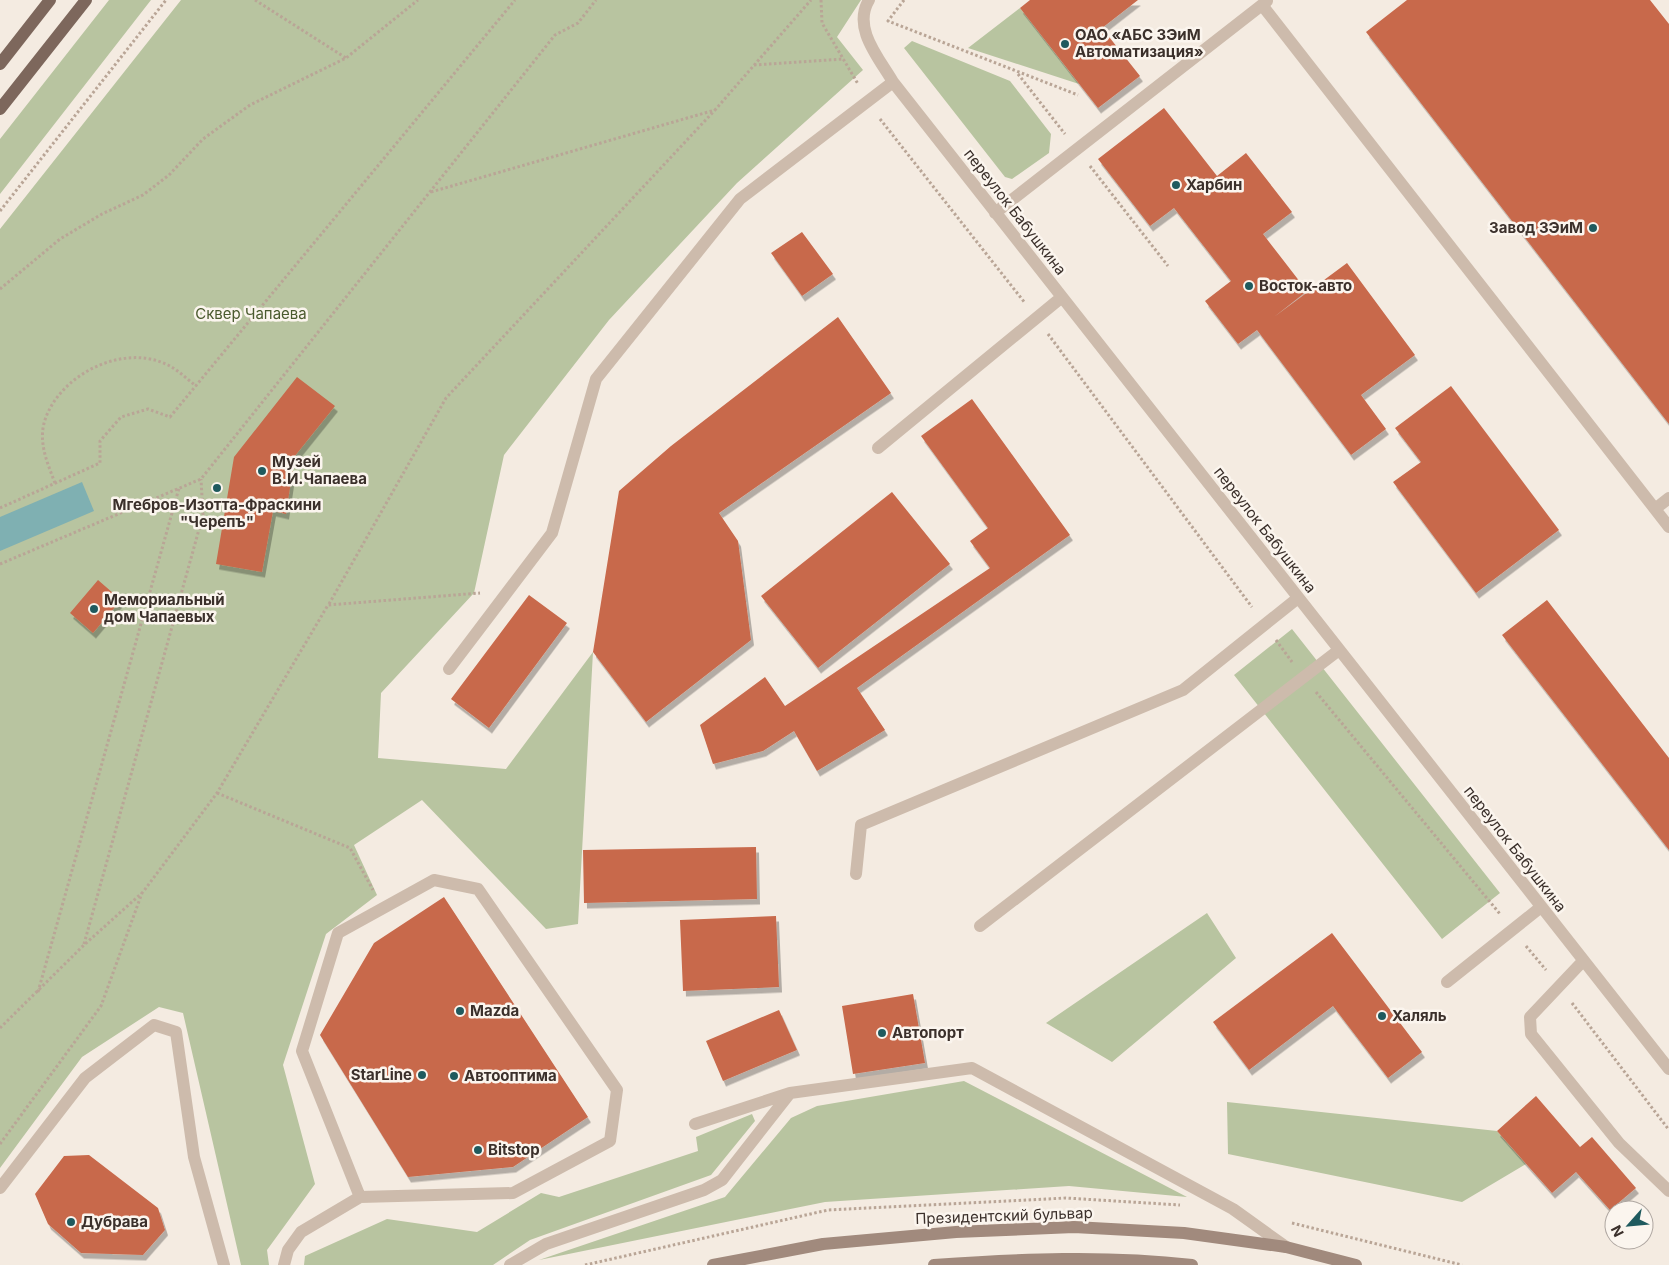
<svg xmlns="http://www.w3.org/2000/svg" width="1669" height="1265" font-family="Inter,sans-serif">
  <defs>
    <filter id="shadow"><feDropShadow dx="3" dy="5.5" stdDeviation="0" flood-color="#0004"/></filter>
  </defs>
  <rect width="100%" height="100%" fill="#f4ebe1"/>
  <path fill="#b8c4a0" d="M109 0H151L0 194V139Z
    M181 0H861L837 37 863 70 737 183 609 320 504 455 474 593 381 693 378 758 506 769 593 652 578 924 546 929 422 800 354 845 377 895 326 934 283 1065 315 1184 267 1250 269 1265H241L183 1013 159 1007 82 1057 0 1168V229Z
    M1020 8 1079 84 968 48Z
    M912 41 1010 81 1051 134 1049 153 1012 179 1005 177 904 48Z
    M1292 629 1500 893 1442 939 1234 675Z
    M1207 913 1236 958 1112 1062 1046 1023Z
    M964 1081 1187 1197 1069 1186 825 1202 539 1260 725 1197 791 1118 817 1106Z
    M1227 1102 1497 1131 1526 1164 1462 1202 1228 1154Z
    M752 1114 755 1121 711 1175 530 1240 493 1265H304L305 1256 387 1219 477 1232 541 1193 559 1197 698 1151 696 1137Z"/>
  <path fill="#7fb0b2" d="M82 482 94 511 0 551V517Z"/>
  <path fill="#c8694b" filter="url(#shadow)" d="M1030 0H1138L1102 28 1140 76 1098 108 1020 8Z
    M1407 0H1650L1669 24V424L1366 32Z
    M1164 108 1217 176 1246 153 1292 212 1263 234 1307 291 1274 317 1347 263 1415 355 1361 395 1386 429 1351 455 1257 330 1238 344 1205 301 1231 281 1174 208 1150 226 1098 159Z
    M802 232 833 274 802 296 771 253Z
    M838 317 891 393 719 513 738 541 751 640 646 722 593 652 619 491 671 446Z
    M297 377 335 406 286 467 293 468 286 514 273 511 262 572 216 564 234 457Z
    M1451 386 1559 530 1476 593 1393 482 1421 462 1395 428Z
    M972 399 1070 535 857 688 885 730 817 771 794 731 763 751 713 764 700 725 765 677 785 706 990 568 970 541 988 528 921 436Z
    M892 492 950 564 818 668 761 596Z
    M98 580 121 600 93 633 70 613Z
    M529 595 567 623 489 728 451 699Z
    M1547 600 1669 758V850L1502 635Z
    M756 847 757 899 584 903 583 850Z
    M444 897 588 1117 513 1167 408 1177 320 1035 374 943Z
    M776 916 779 987 683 991 680 920Z
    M1332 933 1422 1052 1388 1078 1333 1006 1249 1070 1213 1022Z
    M913 994 925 1063 853 1074 842 1006Z
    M779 1010 797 1050 723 1081 706 1041Z
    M1536 1096 1580 1147 1592 1137 1636 1188 1610 1210 1576 1172 1552 1193 1497 1131Z
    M89 1155 158 1208 165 1230 143 1255 81 1253 48 1224 35 1194 64 1156Z"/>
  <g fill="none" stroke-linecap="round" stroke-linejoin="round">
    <path stroke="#b9a596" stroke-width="3" stroke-dasharray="2.5 2.5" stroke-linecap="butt" d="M255 0 346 58
      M821 0 822 23 858 84
      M904 0 888 21 1078 95
      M754 65 844 59
      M1018 74 1065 134
      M880 119 1025 303
      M1090 166 1168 266
      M431 192 715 110 811 0
      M0 211 166 0
      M0 289 60 239 102 214 143 195 169 175 203 139 250 105 346 58 418 0
      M1048 334 1252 607
      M55 483C47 462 37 440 46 417 63 373 124 343 168 365 178 370 187 379 196 386
      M0 508 100 463V441L121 417 148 409 170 417 515 0
      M0 564 201 479 555 35 578 23 596 0
      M329 604 446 398 715 110
      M1276 640 1292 662
      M1316 692 1500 914
      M217 793 350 848 373 890
      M84 944 203 515 201 479
      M1526 946 1546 970
      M38 992 179 488
      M1572 1003 1669 1130
      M0 1028 84 945 143 892 217 793 328 605 480 593
      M0 1144 101 1006 142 893
      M1292 1223 1462 1265
      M585 1265 828 1210 1066 1198 1180 1205"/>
    <path stroke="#cdbbac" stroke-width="12" d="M869 0C852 28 879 58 893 82L1669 1069
      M1262 5 1669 527
      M995 213 1267 1
      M878 448 1062 297
      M1655 509 1669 498
      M449 669 552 533 596 379 740 199 893 82
      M856 874 861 825 1183 690 1298 598
      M980 926 1339 650
      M1583 961 1530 1017 1531 1034 1619 1143 1669 1191
      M1447 982 1541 907
      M695 1124 790 1093 972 1068 1233 1209 1286 1247
      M0 1188 85 1078 154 1025 176 1032 194 1157 224 1265
      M284 1265 288 1250 301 1232 360 1197 513 1193 610 1141 617 1090 478 889 434 880 338 933 302 1051 360 1197
      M510 1265 546 1244 704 1190 722 1180 790 1093"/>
    <path stroke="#a18a7d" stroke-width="12" d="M713 1265 823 1244 956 1232 1074 1227 1184 1233 1286 1247 1356 1265
      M934 1265C1020 1259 1106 1255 1192 1265"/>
    <path stroke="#7d675c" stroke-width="12" d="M0 64 50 0
      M0 109 86 0"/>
  </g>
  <g fill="#1f5a5e" stroke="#fbf5ee" stroke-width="2">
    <circle cx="1065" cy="44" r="5"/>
    <circle cx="1176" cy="185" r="5"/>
    <circle cx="1593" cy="228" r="5"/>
    <circle cx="1249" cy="286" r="5"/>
    <circle cx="262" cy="471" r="5"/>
    <circle cx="217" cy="488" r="5"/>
    <circle cx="94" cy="609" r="5"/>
    <circle cx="460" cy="1011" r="5"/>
    <circle cx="1382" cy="1016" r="5"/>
    <circle cx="882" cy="1033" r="5"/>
    <circle cx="422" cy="1075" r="5"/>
    <circle cx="454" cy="1076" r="5"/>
    <circle cx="478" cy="1150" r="5"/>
    <circle cx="71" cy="1222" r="5"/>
  </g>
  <g text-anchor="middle" stroke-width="5" stroke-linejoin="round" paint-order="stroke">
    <g font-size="15" font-weight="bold" fill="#3b302b" stroke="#fbf5ee" text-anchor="start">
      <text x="1075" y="40">ОАО «АБС ЗЭиМ<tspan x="1075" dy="17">Автоматизация»</tspan></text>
      <text x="1186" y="190">Харбин</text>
      <text x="1583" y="233" text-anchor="end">Завод ЗЭиМ</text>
      <text x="1259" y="291">Восток-авто</text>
      <text x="272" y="467">Музей<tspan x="272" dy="17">В.И.Чапаева</tspan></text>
      <text x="217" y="510" text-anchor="middle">Мгебров-Изотта-Фраскини<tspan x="217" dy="17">"Черепъ"</tspan></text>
      <text x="104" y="605">Мемориальный<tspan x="104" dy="17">дом Чапаевых</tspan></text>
      <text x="470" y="1016">Mazda</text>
      <text x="1392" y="1021">Халяль</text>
      <text x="892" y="1038">Автопорт</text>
      <text x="412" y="1080" text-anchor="end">StarLine</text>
      <text x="464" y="1081">Автооптима</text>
      <text x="488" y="1155">Bitstop</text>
      <text x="81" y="1227">Дубрава</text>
    </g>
    <g font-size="15" fill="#3b302b" stroke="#fbf5ee">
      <text transform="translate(1015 212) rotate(52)" y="5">переулок Бабушкина</text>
      <text transform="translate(1265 530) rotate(52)" y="5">переулок Бабушкина</text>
      <text transform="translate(1515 849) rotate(52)" y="5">переулок Бабушкина</text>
      <text transform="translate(1004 1216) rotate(-2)" y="5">Президентский бульвар</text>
    </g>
    <g font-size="15" fill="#4a5a2e" stroke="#fbf5ee">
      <text x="251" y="319">Сквер Чапаева</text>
    </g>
  </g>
  <g transform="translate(1629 1225) rotate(243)"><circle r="24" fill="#fbf5ee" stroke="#aea6a0"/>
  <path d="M0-4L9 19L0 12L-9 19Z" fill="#1f5a5e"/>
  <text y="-8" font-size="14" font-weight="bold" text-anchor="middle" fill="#3b302b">N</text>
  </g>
</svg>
